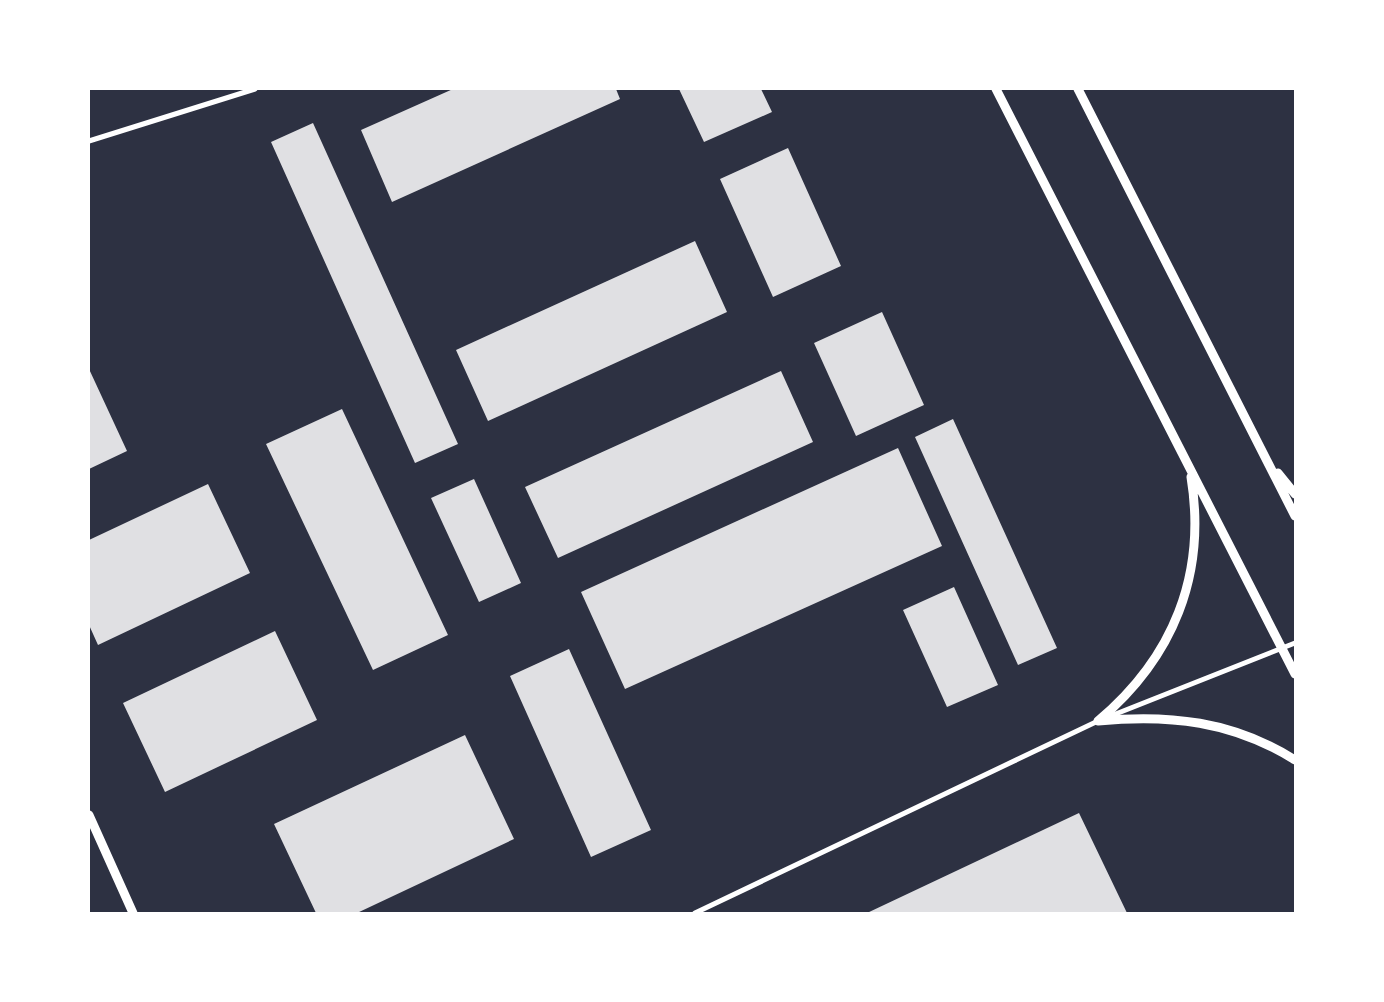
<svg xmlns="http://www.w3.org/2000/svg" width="1384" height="1002" font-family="Rubik,sans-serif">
  <rect width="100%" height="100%" fill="#2d3142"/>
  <path fill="#e0e0e3" d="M453 89H616L620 99 392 202 361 130Z
    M679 89H761L772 112 704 142Z
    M313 123 458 444 415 463 271 142Z
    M788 148 841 266 773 297 720 179Z
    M695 241 727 312 488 421 456 350Z
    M882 312 924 405 856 436 814 343Z
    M89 369 127 451 89 469Z
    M781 371 813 442 558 558 525 487Z
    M342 409 448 635 373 670 266 444Z
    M953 419 1057 648 1018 665 915 437Z
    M898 448 942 546 625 689 581 592Z
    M474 479 521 583 479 602 431 498Z
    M208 484 250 573 98 645 89 625V540Z
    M954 587 998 685 947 707 903 610Z
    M275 631 317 720 165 792 123 703Z
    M569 649 651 830 591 857 510 676Z
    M465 735 514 839 357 913H316L274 824Z
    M1079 813 1127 913H867Z"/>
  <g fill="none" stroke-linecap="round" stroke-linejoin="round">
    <path stroke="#fff" stroke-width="5" d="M89 141 255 89
      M695 913 1098 721 1295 643"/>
    <path stroke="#fff" stroke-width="9" d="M996 89 1295 674
      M1078 89 1295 516
      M1278 473 1295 494
      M1098 721C1173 658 1207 575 1191 477
      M1098 721C1169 714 1233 721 1295 760
      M89 815 133 913"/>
  </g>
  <rect width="1384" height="1002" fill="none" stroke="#ffffff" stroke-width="180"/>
</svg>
